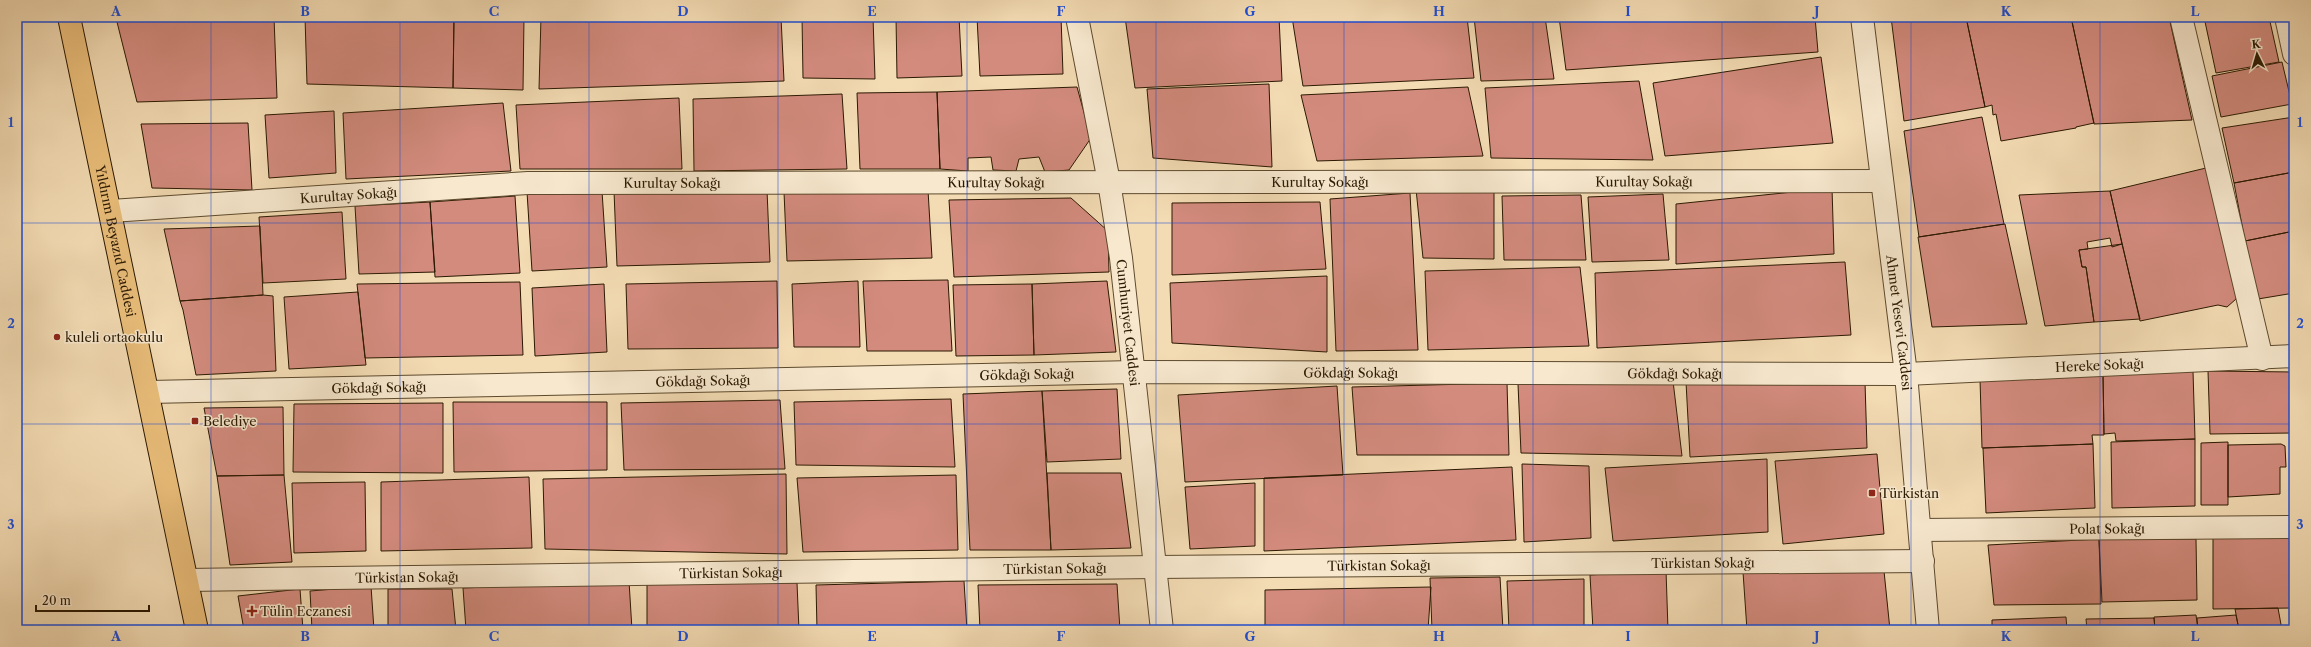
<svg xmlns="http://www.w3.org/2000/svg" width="2311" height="647" font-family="'Libre Caslon Text',serif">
  <rect width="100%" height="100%" fill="#f3dbb3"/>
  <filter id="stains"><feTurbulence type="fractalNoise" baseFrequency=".005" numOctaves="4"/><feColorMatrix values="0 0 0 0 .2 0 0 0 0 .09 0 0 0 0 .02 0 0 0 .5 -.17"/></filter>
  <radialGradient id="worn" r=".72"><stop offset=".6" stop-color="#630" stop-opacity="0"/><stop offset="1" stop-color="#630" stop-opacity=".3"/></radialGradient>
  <path fill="#d38b7e" stroke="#2b1902" d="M274 17 277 98 137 102 116 18Z
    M305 17H454L453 88 307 84Z
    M454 17H524L523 90 453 88Z
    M541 17H781L784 81 539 89Z
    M802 17H873L875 79 803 78Z
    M896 17H959L962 76 897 78Z
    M977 17H1061L1063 74 980 76Z
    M1125 17H1279L1282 81 1135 88Z
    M1292 17H1467L1474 78 1303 86Z
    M1474 17H1545L1554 79 1481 81Z
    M1559 17H1815L1818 52 1566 70Z
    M1891 17H1966L1985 107 1904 121Z
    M1966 17H2071L2094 123 2076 127V128L2001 141 1996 114 1993 115 1992 105 1985 107Z
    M2071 17H2169L2192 120 2094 124Z
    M2204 17H2269L2279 62 2216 73Z
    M1821 57 1833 143 1665 156 1653 83Z
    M2282 62 2292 104 2221 117 2212 76Z
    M1639 81 1653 160 1491 158 1485 88Z
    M1269 84 1272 167 1153 158 1147 89Z
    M1077 87 1091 138 1069 170 1045 172 1039 157 1019 159 1016 171 993 170 991 157 968 158V171L940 169 937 92Z
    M1468 87 1483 156 1317 161 1301 95Z
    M937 92 940 169H860L857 93Z
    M842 94 847 169 694 171 693 99Z
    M679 98 682 169H520L516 105Z
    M503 103 511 171 346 179 343 113Z
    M334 111 336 173 269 178 265 115Z
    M1982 117 2004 224 1919 237 1904 131Z
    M2294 117V172L2234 183 2222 128Z
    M248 123 252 190 152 188 141 124Z
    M2206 168 2222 237 2224 236 2239 293 2236 299 2227 307 2218 305 2140 321 2110 191Z
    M2294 172V231L2245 241 2234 183Z
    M1494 188V259L1423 258 1416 189Z
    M1832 188 1834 254 1676 264V204Z
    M767 190 770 262 617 266 614 191Z
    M928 190 932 258 787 261 784 192Z
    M602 191 607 267 532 271 527 192Z
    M2110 191 2122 244 2112 247 2110 238 2087 242 2088 249 2079 250 2082 267H2086L2094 322 2045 326 2019 195Z
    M1410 193 1418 350 1336 351 1330 199Z
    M1663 194 1669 260 1592 262 1588 197Z
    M1581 195 1586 260H1504L1502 196Z
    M515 196 520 273 435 277 430 202Z
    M1071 198 1108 231 1109 272 954 277 949 200Z
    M430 202 435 272 359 274 355 206Z
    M1320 202 1326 269 1172 275V203Z
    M342 212 346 279 263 283 259 217Z
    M2005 224 2027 324 1932 327 1918 237Z
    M260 226 263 295 180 301 164 229Z
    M2294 231V293L2258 299 2245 241Z
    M2122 244 2140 319 2094 322 2086 267H2082L2079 250Z
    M1845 262 1851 335 1597 348 1595 273Z
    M1580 267 1589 346 1428 350 1425 271Z
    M1327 276V352L1172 343 1170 283Z
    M948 280 952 351H867L863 281Z
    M777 281 778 348 628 349 626 284Z
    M858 281 860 347H794L792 284Z
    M1107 281 1116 352 1034 355 1032 284Z
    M520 282 523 355 365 358 357 284Z
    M604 284 607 352 535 356 532 288Z
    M1032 284 1034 355 956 356 953 285Z
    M358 292 366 365 289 369 284 297Z
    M263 295 273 296 276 371 196 375 183 310 180 301Z
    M2193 371 2195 439 2116 441 2115 433 2104 434 2103 373Z
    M2208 371 2294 372V433L2210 434Z
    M2103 375 2104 435H2092L2093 444 1982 448 1980 379Z
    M1673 381 1682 456 1521 453 1518 384Z
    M1686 382H1865L1867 448 1690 457Z
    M1507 383 1509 455H1357L1352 387Z
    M1337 386 1343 475 1185 482 1178 395Z
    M1117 389 1121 459 1047 462 1042 391Z
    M1042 391 1051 550H970L963 394Z
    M951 399 955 467 796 465 794 402Z
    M780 400 785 469 624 470 621 403Z
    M453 402H607V470L454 472Z
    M443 403V473L293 472 294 404Z
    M283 407 284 475 217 476 204 408Z
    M2195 439V506L2112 508 2111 442Z
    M2228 442V505H2201V443Z
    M2093 444 2095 508 1986 513 1983 448Z
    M2281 444 2285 446 2286 467H2280V494L2228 497V445Z
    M1877 454 1884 534 1783 544 1775 461Z
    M1767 459 1768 532 1613 541 1605 468Z
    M1522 464 1589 466 1591 538 1524 542Z
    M1512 467 1516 540 1264 551V478Z
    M1047 473H1121L1131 548 1051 550Z
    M786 474 787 554 545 549 543 479Z
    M284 475 292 562 230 565 217 476Z
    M956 475 958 550 803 552 797 478Z
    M529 477 532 548 381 551V482Z
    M365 482 366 551 294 553 292 483Z
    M1255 483V546L1190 549 1185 487Z
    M2294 536 2293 608 2213 609V538Z
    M2099 539H2196L2197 600 2102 602Z
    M2099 539 2101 604 1994 605 1988 545Z
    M1666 570 1668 630H1593L1590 575Z
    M1884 571 1890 630H1747L1743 572Z
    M1500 577 1503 630H1432L1430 578Z
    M1584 579V630H1509L1507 581Z
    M629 581 632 630H466L463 588Z
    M964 581 967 630H817L816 585Z
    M647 582 797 583 799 630H647Z
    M1117 584 1120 630H980L978 585Z
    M371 586 374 630H312L310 591Z
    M1431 587 1428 630H1265V590Z
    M300 589 303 630H244L238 596Z
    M388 589H452L456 630H388Z
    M2293 606H2294V623H2290V607L2293 608Z
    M2278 608 2282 630H2239L2235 609Z
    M2196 615 2198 630H2155L2154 617Z
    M2236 615 2239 630H2198L2197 618Z
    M2066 617 2067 630H1992V620Z
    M2154 618 2155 630H2087L2086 619Z"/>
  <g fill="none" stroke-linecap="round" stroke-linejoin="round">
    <g stroke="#5d4a2e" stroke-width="24">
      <g id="minor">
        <path id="s1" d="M1077 17 1109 182 1121 258 1162 630"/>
        <path id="s2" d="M1862 17 1906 374 1928 630"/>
        <path d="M2181 17 2262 359"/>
        <path d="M2286 17 2294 54"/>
        <path id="s3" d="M111 211 528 183 1882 181"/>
        <path id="s4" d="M149 392 1135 372 1906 374 2294 356"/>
        <path id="s5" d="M1920 530 2294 527"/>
        <path id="s6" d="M187 580 1155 567 1923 561"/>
      </g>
    </g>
    <g stroke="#2b1902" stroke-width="24">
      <g id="major">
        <path id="s7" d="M69 17 197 630"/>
      </g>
    </g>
    <use href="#minor" stroke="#f7e8ce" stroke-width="22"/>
    <use href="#major" stroke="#eabe7a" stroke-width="22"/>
  </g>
  <path fill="none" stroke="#1d4ed8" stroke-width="1" stroke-opacity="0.55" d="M211 17V630M400 17V630M589 17V630M778 17V630M967 17V630M1156 17V630M1344 17V630M1533 17V630M1722 17V630M1911 17V630M2100 17V630M17 223H2294M17 424H2294"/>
  <g fill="#8f2418" stroke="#f7e8ce" stroke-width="1.5">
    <circle cx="57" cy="337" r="4"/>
    <rect x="191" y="417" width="8" height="8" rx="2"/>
    <rect x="1868" y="489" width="8" height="8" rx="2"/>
    <path d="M250 605h4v4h4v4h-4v4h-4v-4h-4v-4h4z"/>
  </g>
  <g text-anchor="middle" stroke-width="3" stroke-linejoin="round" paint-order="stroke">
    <g font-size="13" fill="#2b1902" stroke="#f7e8ce">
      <text dy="5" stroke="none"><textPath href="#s3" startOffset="1210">Kurultay Sokağı</textPath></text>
      <text dy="5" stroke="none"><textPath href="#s3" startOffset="1534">Kurultay Sokağı</textPath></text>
      <text dy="5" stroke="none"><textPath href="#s3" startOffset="562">Kurultay Sokağı</textPath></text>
      <text dy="5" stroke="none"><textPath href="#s3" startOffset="886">Kurultay Sokağı</textPath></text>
      <text dy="5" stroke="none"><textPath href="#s3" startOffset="238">Kurultay Sokağı</textPath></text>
      <text dy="5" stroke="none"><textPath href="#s7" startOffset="229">Yıldırım Beyazıd Caddesi</textPath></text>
      <text dy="5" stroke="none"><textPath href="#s1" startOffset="310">Cumhuriyet Caddesi</textPath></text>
      <text dy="5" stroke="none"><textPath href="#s2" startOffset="308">Ahmet Yesevi Caddesi</textPath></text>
      <text dy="5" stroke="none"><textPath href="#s4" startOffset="1951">Hereke Sokağı</textPath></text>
      <text dy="5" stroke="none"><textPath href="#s4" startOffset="1202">Gökdağı Sokağı</textPath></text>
      <text dy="5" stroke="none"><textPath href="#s4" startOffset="1526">Gökdağı Sokağı</textPath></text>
      <text dy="5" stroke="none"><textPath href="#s4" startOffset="878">Gökdağı Sokağı</textPath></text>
      <text dy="5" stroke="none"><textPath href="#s4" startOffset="554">Gökdağı Sokağı</textPath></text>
      <text dy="5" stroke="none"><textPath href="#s4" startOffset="230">Gökdağı Sokağı</textPath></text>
      <text dy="5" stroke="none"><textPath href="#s5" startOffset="187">Polat Sokağı</textPath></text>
      <text dy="5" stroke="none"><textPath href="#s6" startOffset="1516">Türkistan Sokağı</textPath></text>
      <text dy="5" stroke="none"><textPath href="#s6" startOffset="1192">Türkistan Sokağı</textPath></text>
      <text dy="5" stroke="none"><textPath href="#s6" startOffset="868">Türkistan Sokağı</textPath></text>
      <text dy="5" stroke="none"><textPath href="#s6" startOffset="544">Türkistan Sokağı</textPath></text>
      <text dy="5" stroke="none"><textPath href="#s6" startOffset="220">Türkistan Sokağı</textPath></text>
    </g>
    <g font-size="13" fill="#2b1902" stroke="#f7e8ce" text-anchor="start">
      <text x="65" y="342">kuleli ortaokulu</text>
      <text x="203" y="426">Belediye</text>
      <text x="1880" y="498">Türkistan</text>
      <text x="260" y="616">Tülin Eczanesi</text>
    </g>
  </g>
  <rect width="2311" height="647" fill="none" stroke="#f3dbb3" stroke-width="44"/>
  <g transform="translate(2257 54) rotate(355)" stroke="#f7e8ce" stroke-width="3" paint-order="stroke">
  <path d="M0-3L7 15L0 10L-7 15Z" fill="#2b1902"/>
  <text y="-6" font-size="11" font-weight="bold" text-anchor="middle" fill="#2b1902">K</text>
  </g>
  <path d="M36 605v6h113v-6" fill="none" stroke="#2b1902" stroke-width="2"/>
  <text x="42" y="605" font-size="12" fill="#2b1902" stroke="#f7e8ce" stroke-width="3" paint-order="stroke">20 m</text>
  <rect x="22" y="22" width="2267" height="603" fill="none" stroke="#1d4ed8" stroke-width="1.5"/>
  <g font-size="13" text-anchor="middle" font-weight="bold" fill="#1d4ed8">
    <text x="116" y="16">A</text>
    <text x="305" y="16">B</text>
    <text x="494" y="16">C</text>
    <text x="683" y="16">D</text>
    <text x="872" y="16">E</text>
    <text x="1061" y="16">F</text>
    <text x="1250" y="16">G</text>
    <text x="1439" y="16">H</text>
    <text x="1628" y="16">I</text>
    <text x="1817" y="16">J</text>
    <text x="2006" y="16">K</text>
    <text x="2195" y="16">L</text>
    <text x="11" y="127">1</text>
    <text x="2300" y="127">1</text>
    <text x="11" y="328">2</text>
    <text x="2300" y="328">2</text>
    <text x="11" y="529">3</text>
    <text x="2300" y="529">3</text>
    <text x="116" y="641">A</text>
    <text x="305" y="641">B</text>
    <text x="494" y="641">C</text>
    <text x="683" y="641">D</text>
    <text x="872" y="641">E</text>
    <text x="1061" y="641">F</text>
    <text x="1250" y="641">G</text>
    <text x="1439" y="641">H</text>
    <text x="1628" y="641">I</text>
    <text x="1817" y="641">J</text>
    <text x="2006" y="641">K</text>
    <text x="2195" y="641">L</text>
  </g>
  <rect width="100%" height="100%" filter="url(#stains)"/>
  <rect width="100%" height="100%" fill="url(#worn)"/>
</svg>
